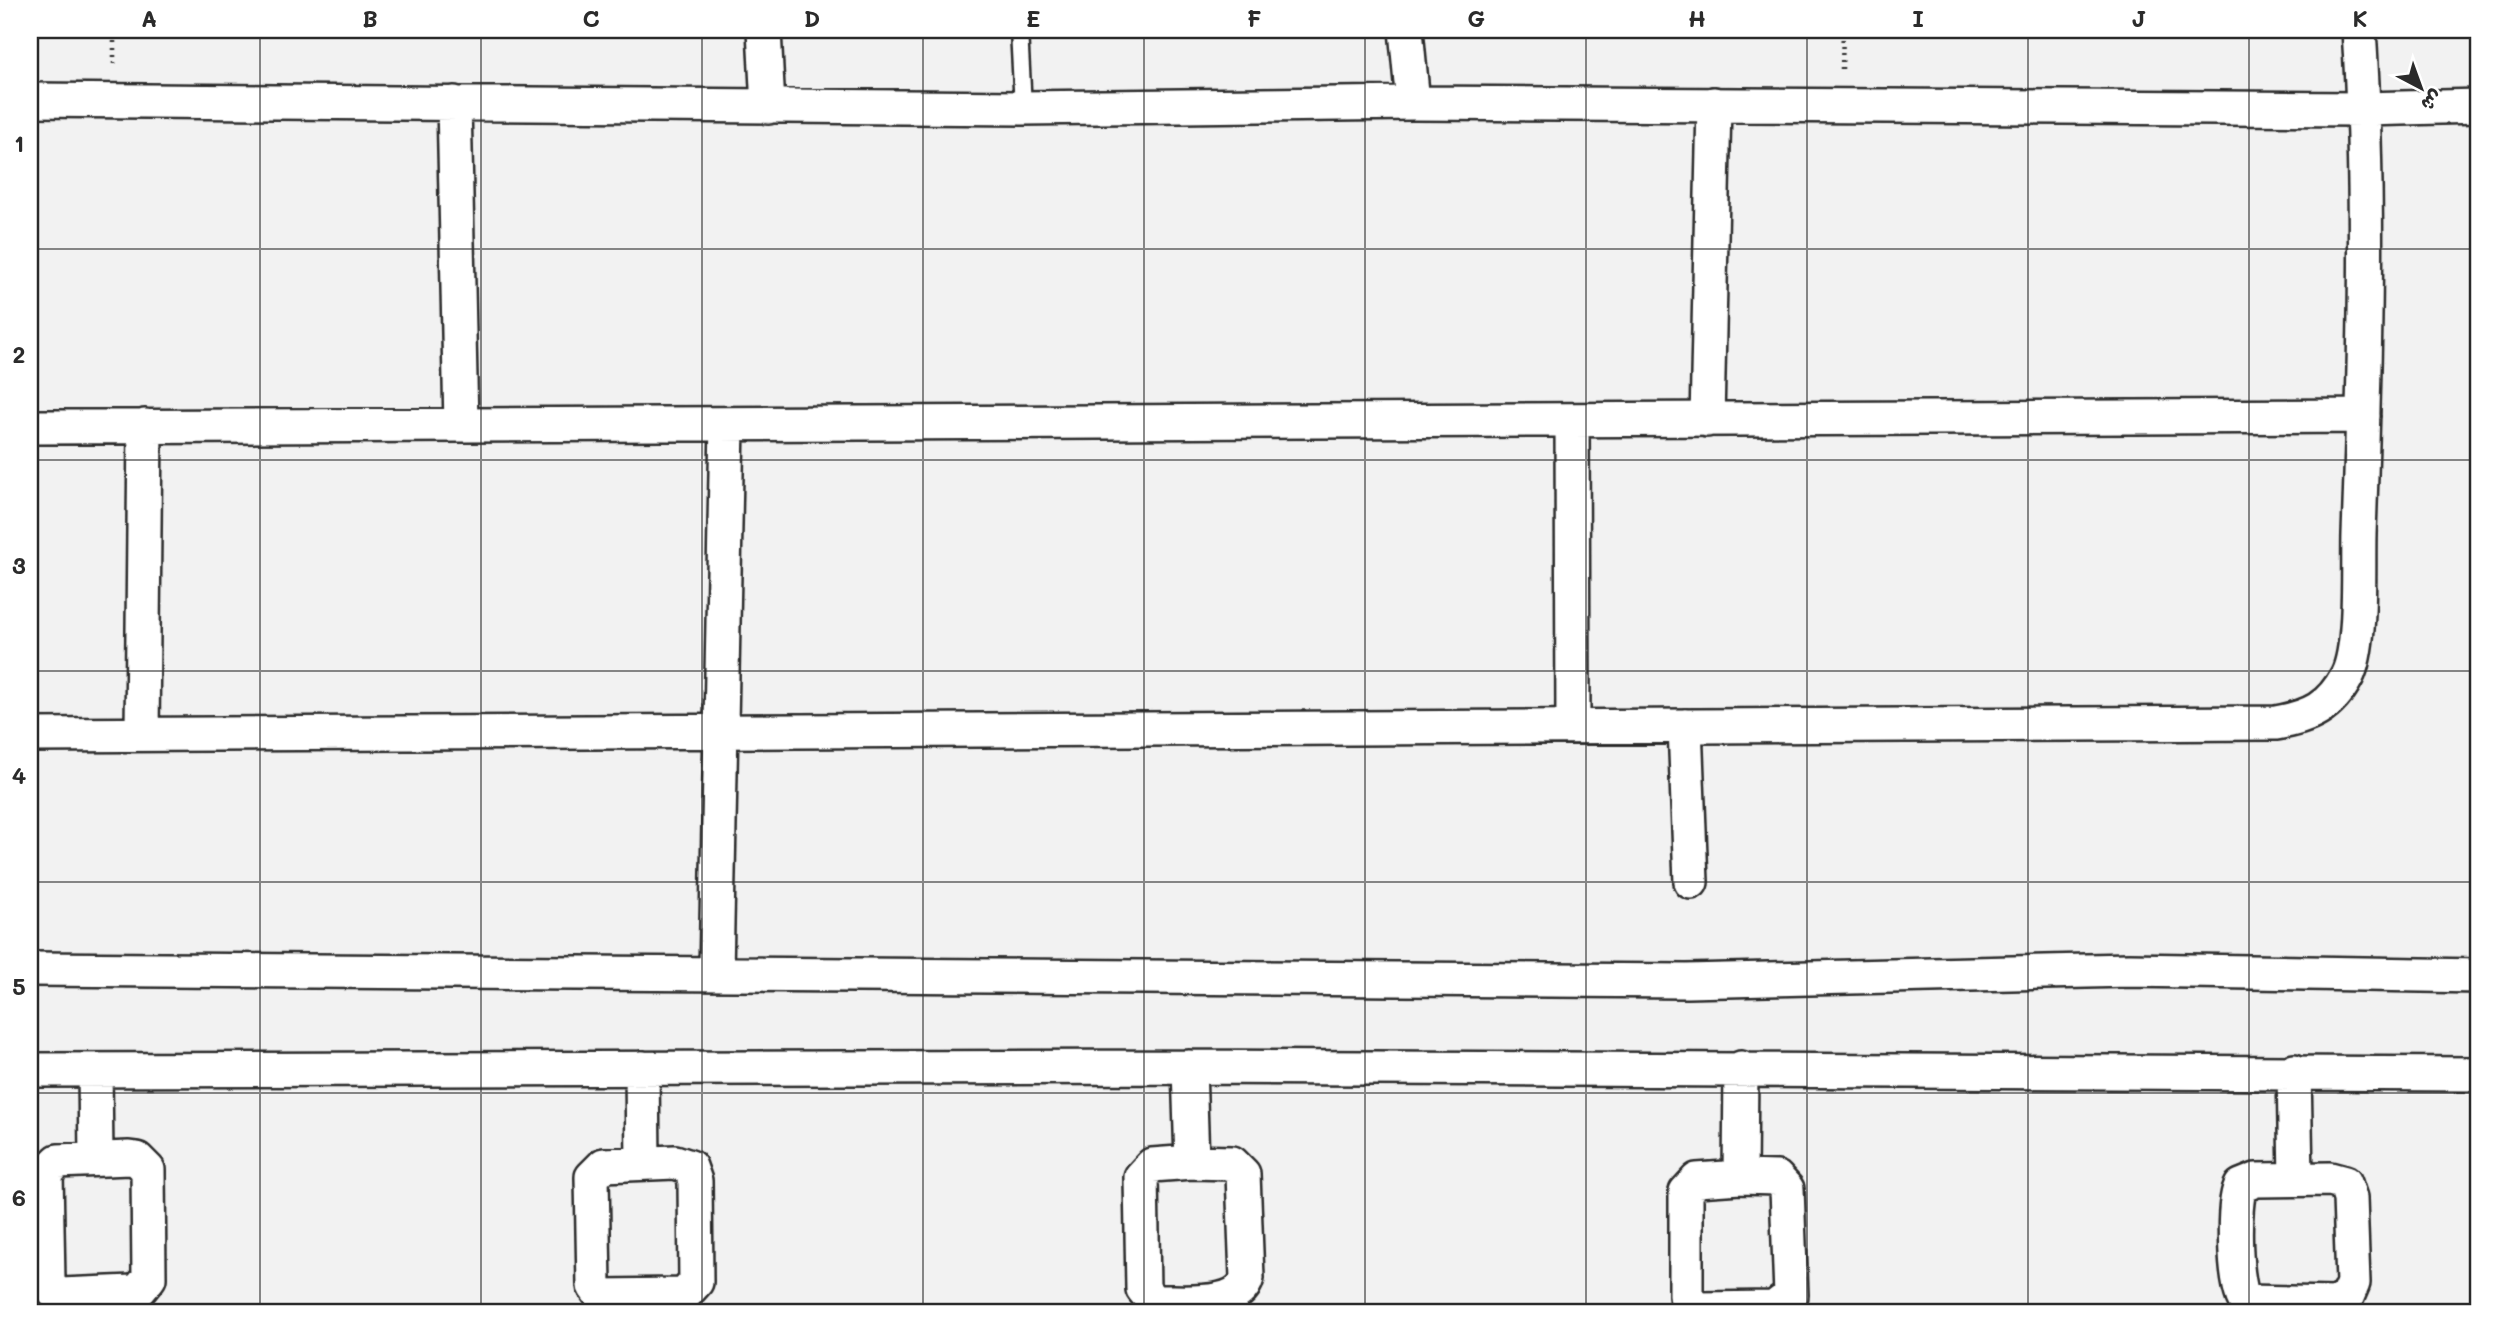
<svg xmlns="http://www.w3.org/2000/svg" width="2509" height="1342" font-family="Mali,'Playpen Sans Arabic',sans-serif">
  <rect width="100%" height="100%" fill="#f2f2f2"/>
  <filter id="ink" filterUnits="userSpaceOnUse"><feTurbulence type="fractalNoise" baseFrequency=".0143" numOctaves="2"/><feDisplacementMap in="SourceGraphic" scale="14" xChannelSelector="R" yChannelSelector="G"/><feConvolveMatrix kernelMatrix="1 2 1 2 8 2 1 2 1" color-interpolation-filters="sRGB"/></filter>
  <g filter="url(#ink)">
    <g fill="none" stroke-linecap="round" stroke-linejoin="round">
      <g stroke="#2b2b2b" stroke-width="21">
        <path id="service" d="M1019 30 1023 108"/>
      </g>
      <g stroke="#2b2b2b" stroke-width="38">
        <path id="minor" d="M764 30 768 107
          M1406 30 1413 103
          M30 100 1023 108 1413 103 2364 109 2479 106
          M454 103 461 425
          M1572 420 1573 726
          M1707 420 1714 104
          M30 427 2363 416
          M1685 726 1691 882
          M142 733 145 426
          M30 735 2276 723C2310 717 2330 708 2347 676 2362 647 2358 568 2359 534 2365 366 2370 197 2359 30
          M30 969 1687 981 2129 970 2479 976
          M716 973 727 424
          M1189 1067 1192 1162
          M642 1068 643 1163
          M30 1070 1189 1067 2479 1074
          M95 1070 96 1159
          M2294 1071 2296 1179
          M129 1158 137 1159 148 1170 149 1278 140 1289 133 1292 61 1295 54 1292 48 1282 46 1173 58 1161Z
          M675 1162 690 1167 695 1181 696 1282 686 1293 679 1295 601 1296 594 1286 592 1177 604 1165Z
          M1192 1162 1232 1163 1243 1174 1247 1278C1239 1309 1182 1301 1157 1302L1151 1299 1143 1289 1141 1177 1152 1165Z
          M1740 1177 1777 1178 1787 1189 1791 1295 1774 1308 1700 1309 1694 1307 1686 1296V1192L1697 1180Z
          M1740 1177 1741 1068
          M2330 1179 2345 1183 2350 1198 2353 1283 2347 1297 2335 1304 2246 1302C2234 1291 2232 1201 2241 1186L2256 1180Z"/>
      </g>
      <path stroke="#2b2b2b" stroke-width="4.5" stroke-dasharray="2 5" stroke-linecap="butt" d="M114 64V30
        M1842 69 1843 30"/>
      <use href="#service" stroke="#fff" stroke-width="16"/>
      <use href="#minor" stroke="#fff" stroke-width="33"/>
    </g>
  </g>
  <path fill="none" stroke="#2b2b2b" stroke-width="2" stroke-opacity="0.55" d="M260 30V1312M481 30V1312M702 30V1312M923 30V1312M1144 30V1312M1365 30V1312M1586 30V1312M1807 30V1312M2028 30V1312M2249 30V1312M30 249H2479M30 460H2479M30 671H2479M30 882H2479M30 1093H2479"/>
  <rect width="2509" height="1342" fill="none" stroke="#fff" stroke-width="77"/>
  <g transform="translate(2421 88) rotate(139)" stroke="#ffffff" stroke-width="5" paint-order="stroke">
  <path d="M0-5L12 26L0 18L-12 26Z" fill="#2b2b2b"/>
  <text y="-10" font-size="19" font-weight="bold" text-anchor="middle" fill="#2b2b2b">ش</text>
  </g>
  <rect x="38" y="38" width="2432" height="1266" fill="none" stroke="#2b2b2b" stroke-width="2.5"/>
  <g font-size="23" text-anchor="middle" font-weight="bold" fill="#2b2b2b">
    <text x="149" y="27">A</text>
    <text x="370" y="27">B</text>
    <text x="591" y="27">C</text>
    <text x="812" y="27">D</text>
    <text x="1033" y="27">E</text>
    <text x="1254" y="27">F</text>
    <text x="1476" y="27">G</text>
    <text x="1697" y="27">H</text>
    <text x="1918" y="27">I</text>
    <text x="2139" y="27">J</text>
    <text x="2360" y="27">K</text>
    <text x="19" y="152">1</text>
    <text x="19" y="363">2</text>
    <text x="19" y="574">3</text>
    <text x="19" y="784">4</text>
    <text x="19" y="995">5</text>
    <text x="19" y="1206">6</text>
  </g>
</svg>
